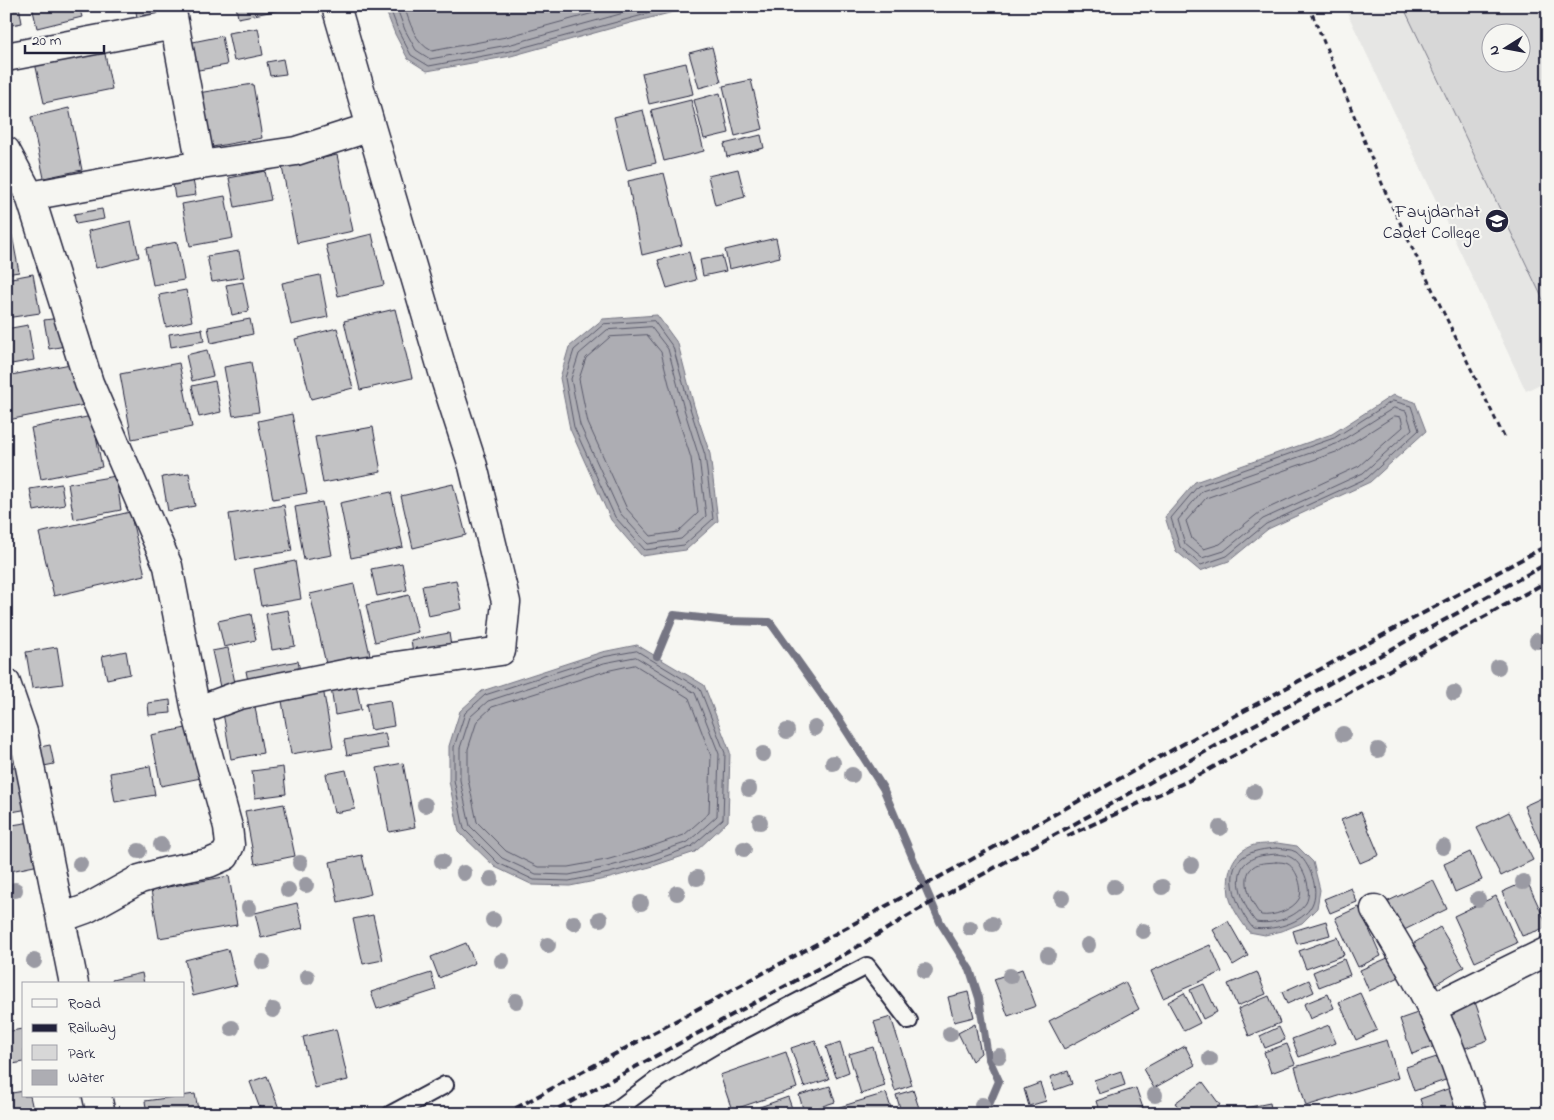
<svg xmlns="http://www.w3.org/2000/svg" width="1554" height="1120" font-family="'Indie Flower',sans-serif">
  <rect width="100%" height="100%" fill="#f6f6f2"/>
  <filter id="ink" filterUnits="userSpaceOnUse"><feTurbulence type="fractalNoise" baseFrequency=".02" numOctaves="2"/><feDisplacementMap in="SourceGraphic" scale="10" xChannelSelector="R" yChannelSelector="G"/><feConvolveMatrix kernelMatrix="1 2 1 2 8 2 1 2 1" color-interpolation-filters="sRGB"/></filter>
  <g filter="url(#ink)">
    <path fill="#e6e6e4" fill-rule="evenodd" d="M1344 6H1548V380L1526 391ZM1492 32H1522V62H1492Z"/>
    <path fill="#d7d7d7" stroke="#7c7c89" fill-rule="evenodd" d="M1403 6H1548V310ZM1492 32H1522V62H1492Z"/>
    <path fill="#adadb3" stroke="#757583" d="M384 6H697L634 22 511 56 427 71 408 59 395 34Z
      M657 315 678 344 694 406 710 454 718 521 686 550 642 556 611 520 570 429 560 378 569 347 603 319Z
      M1393 395 1415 402 1426 431 1370 482 1268 529 1229 561 1200 571 1176 551 1165 517 1195 482 1332 434Z
      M637 645 704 685 730 752 728 821 695 852 650 867 610 878 570 886 533 885 495 867 459 832 449 781V746L460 711 482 691 602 652Z
      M1277 843 1297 846 1313 862 1320 890 1317 908 1302 923 1282 931 1265 935 1249 932C1242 922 1231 908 1229 895 1226 874 1231 852 1254 845 1261 844 1270 844 1277 843Z"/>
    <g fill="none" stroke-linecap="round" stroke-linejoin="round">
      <path stroke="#5a5a6b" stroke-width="1" d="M389 6 399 32 411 55 429 66 510 51 676 6
        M396 6 405 30 416 50 430 59 508 45 649 6
        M404 6C410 23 415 43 432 51L506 37 619 6
        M654 321 673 347 690 408 705 455 713 519 684 545 645 550 615 517 574 427 565 378 574 350 604 324Z
        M651 327 668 349 684 409 699 457 706 516 681 539 648 544 620 513 580 425 571 379 579 354 607 330Z
        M647 335 661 352 676 412 691 458 698 513 678 532 651 536 627 509 588 423 579 379 586 358 610 337Z
        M1393 401 1411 406 1419 430 1367 478 1266 524 1227 556 1201 565 1180 547 1171 518 1198 486 1334 438Z
        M1394 408 1406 411 1412 429 1363 473 1263 519 1224 551 1202 558 1185 544 1178 520 1202 491 1336 444Z
        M1395 416 1401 417 1403 427 1359 466 1260 512 1220 544 1204 549 1192 539 1186 521 1206 498 1339 451Z
        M637 651 700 689 725 753 723 819 691 847 649 862 609 873 569 881 534 880 498 863 464 829 454 780V747L465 713 485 695 603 657Z
        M636 657 695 693 719 754 717 816 688 842 647 856 607 867 569 875 536 874 502 858 470 826 460 780V748L470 717 488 701 604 663Z
        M635 665 689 698 711 756 709 813 684 835 644 849 606 860 568 867H538L506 851 477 822 468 779V749L477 721 492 707 606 671Z
        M1277 848C1283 849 1291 849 1296 852 1310 863 1320 889 1312 905 1303 924 1271 931 1253 928 1239 913 1221 872 1243 857 1253 850 1265 849 1277 848Z
        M1277 854C1281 855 1288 855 1292 858 1304 865 1313 891 1306 903 1296 918 1272 925 1256 922 1245 910 1230 875 1247 862 1256 855 1266 855 1277 854Z
        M1276 862C1279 862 1285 862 1288 864 1297 869 1304 890 1299 899 1293 910 1272 917 1261 915 1252 906 1239 877 1253 867 1259 862 1268 863 1276 862Z"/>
      <path stroke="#757583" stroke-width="8" d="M657 656 674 615 728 621 770 622 839 719 883 788 940 922 970 970 979 998 988 1057 999 1081 985 1114"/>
    </g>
    <path fill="#c2c2c4" stroke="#22223b" d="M6 6H19L22 23 6 26Z
      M32 6H79L82 17 37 28Z
      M135 6H166L168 18 138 23Z
      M236 6H290V8L238 18Z
      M258 28 263 55 234 61 228 33Z
      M222 36 227 65 193 71 188 43Z
      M712 47 721 82 699 88 689 53Z
      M104 49 112 89 44 103 35 63Z
      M283 59 286 74 270 76 267 62Z
      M686 63 693 94 649 104 642 73Z
      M751 80 763 129 735 136 723 86Z
      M253 84 262 138 207 148 198 93Z
      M720 93 729 133 704 139 694 100Z
      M691 100 704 151 664 161 651 110Z
      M69 108 82 170 44 178 31 117Z
      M643 110 656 163 627 170 614 117Z
      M761 135 764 148 727 157 724 144Z
      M337 155 353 231 297 243 282 167Z
      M738 169 745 197 715 205 708 176Z
      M265 171 271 200 235 207 229 178Z
      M664 173 682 245 642 255 628 181Z
      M192 175 196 195 175 198 172 178Z
      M225 196 233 238 190 246 182 204Z
      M6 201 10 223H6Z
      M102 209 104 219 76 224 74 214Z
      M131 221 139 257 96 268 88 231Z
      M372 234 384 285 338 296 326 245Z
      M12 235 19 272 6 274V236Z
      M776 238 780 257 729 269 725 250Z
      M177 242 184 280 153 285 146 248Z
      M239 251 244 277 212 282 207 256Z
      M689 252 696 280 667 288 658 260Z
      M722 256 726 271 703 276 700 260Z
      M33 274 40 313 6 318V279Z
      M320 275 328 317 291 325 282 283Z
      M243 282 249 311 232 315 226 285Z
      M186 290 192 321 166 327 159 295Z
      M395 309 412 378 360 390 344 321Z
      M60 318 65 346 49 349 44 320Z
      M250 319 253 334 211 343 208 327Z
      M28 325 34 360 6 365V329Z
      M337 328 353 388 311 399 295 339Z
      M202 329 204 341 171 347 169 334Z
      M207 350 213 376 192 381 186 355Z
      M251 362 259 412 233 416 224 367Z
      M76 363 84 405 8 420 6 410V376Z
      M179 363 192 427 132 439 120 374Z
      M215 381 221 412 199 417 192 386Z
      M292 414 307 493 273 499 258 421Z
      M92 416 102 467 41 479 31 428Z
      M373 427 381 472 323 483 315 437Z
      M189 473 195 506 168 511 162 477Z
      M116 476 121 510 74 519 68 484Z
      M61 484 65 505 34 511 30 489Z
      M453 484 466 535 413 548 401 496Z
      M391 492 403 547 351 558 340 503Z
      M322 502 332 555 304 560 295 507Z
      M284 505 292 551 236 560 229 514Z
      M130 512 145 575 54 596 39 533Z
      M295 561 301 599 261 606 254 569Z
      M402 563 407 590 377 596 371 569Z
      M456 580 462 609 428 616 422 586Z
      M354 584 370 655 326 664 310 594Z
      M409 595 418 632 375 642 366 605Z
      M288 610 295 646 272 650 266 614Z
      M251 614 256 640 224 647 218 621Z
      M449 633 452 653 414 659 411 640Z
      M57 647 63 684 32 688 26 652Z
      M228 648 235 683 220 687 212 651Z
      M126 651 130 674 107 679 102 656Z
      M298 661 301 676 249 686 246 671Z
      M356 684 361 710 335 715 331 688Z
      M323 688 333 747 291 754 281 695Z
      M170 700 171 713 149 715 148 703Z
      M390 700 394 726 371 730 366 704Z
      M254 701 263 753 231 759 222 707Z
      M196 726 206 777 161 786 151 735Z
      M385 733 388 748 347 755 344 740Z
      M50 745 54 764 39 767 35 748Z
      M403 763 415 827 389 832 377 768Z
      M20 766 28 809 6 813V768Z
      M150 766 155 795 115 802 110 773Z
      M283 767 286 794 255 798 252 771Z
      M346 770 355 809 334 813 326 774Z
      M1548 795V850L1544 852 1524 806Z
      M284 804 295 856 255 864 245 811Z
      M1361 812 1379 855 1360 863 1341 820Z
      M1509 812 1533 860 1501 876 1477 828Z
      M31 822 39 865 6 872V826Z
      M1470 852 1482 880 1455 892 1444 864Z
      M362 855 371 894 338 902 330 862Z
      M229 876 237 925 159 938 151 890Z
      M1433 880 1447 909 1398 933 1384 903Z
      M1527 881 1548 927 1522 936 1502 892Z
      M1351 888 1357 902 1330 913 1324 899Z
      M1496 896 1517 943 1475 962 1454 916Z
      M297 903 303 928 261 938 255 913Z
      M1359 907 1381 956 1358 967 1335 918Z
      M373 915 383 960 363 964 353 919Z
      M1228 921 1248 956 1233 965 1213 930Z
      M1326 921 1330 935 1297 944 1293 931Z
      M1440 927 1464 967 1429 988 1406 948Z
      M1338 937 1344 955 1306 969 1299 951Z
      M466 943 475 963 439 978 431 957Z
      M1210 945 1222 972 1163 998 1151 971Z
      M228 949 237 985 193 996 185 960Z
      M1397 954 1406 974 1369 991 1360 970Z
      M1344 959 1350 975 1319 987 1313 972Z
      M1022 969 1036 1006 1008 1016 994 979Z
      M1257 972 1266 994 1237 1006 1228 984Z
      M142 973 144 984H113L112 980Z
      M431 973 436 990 377 1009 371 992Z
      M1309 980 1314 992 1287 1004 1282 992Z
      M1125 982 1139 1009 1064 1049 1049 1021Z
      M1204 984 1217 1012 1203 1019 1190 990Z
      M968 992 974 1017 954 1022 948 997Z
      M1184 993 1200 1023 1184 1031 1168 1002Z
      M1360 993 1377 1030 1356 1040 1339 1002Z
      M1328 994 1334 1008 1310 1019 1304 1004Z
      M1269 996 1280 1023 1249 1036 1238 1009Z
      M1474 999 1488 1040 1460 1050 1446 1009Z
      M1429 1009 1441 1044 1412 1054 1400 1019Z
      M891 1017 912 1085 895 1091 874 1022Z
      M975 1024 981 1053 972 1061 958 1033Z
      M1329 1025 1336 1043 1299 1057 1292 1039Z
      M1279 1027 1285 1040 1265 1048 1260 1036Z
      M22 1029 24 1041V1062L7 1065 6 1032Z
      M336 1029 348 1080 315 1088 303 1037Z
      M815 1040 829 1079 804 1087 791 1048Z
      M1387 1040 1398 1078 1306 1106 1295 1067Z
      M840 1042 849 1072 836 1077 826 1047Z
      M1287 1044 1295 1064 1271 1073 1264 1052Z
      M1185 1046 1195 1065 1154 1088 1143 1069Z
      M873 1047 885 1086 861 1094 849 1054Z
      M786 1052 797 1088 732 1110 720 1075Z
      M1446 1054 1454 1077 1414 1091 1406 1067Z
      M1068 1071 1072 1084 1055 1090 1050 1077Z
      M1121 1071 1125 1085 1099 1094 1094 1080Z
      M267 1076 281 1114H262L250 1082Z
      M1203 1082 1220 1105 1209 1114H1184L1175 1103Z
      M1040 1083 1046 1101 1029 1106 1024 1089Z
      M830 1086 835 1102 804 1112 799 1095Z
      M1453 1087 1463 1114H1425L1420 1099Z
      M1136 1088 1143 1108 1125 1114H1100L1096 1101Z
      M913 1090 921 1114H902L896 1095Z
      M24 1091V1096H30L34 1114H6V1094Z
      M886 1093 893 1114H834L833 1109Z
      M195 1094 198 1109 162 1114H147L145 1101Z
      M788 1097 794 1114H740Z
      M1270 1103 1272 1114H1246L1245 1108Z"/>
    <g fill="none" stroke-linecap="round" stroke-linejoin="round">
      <g stroke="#22223b" stroke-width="20">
        <path id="service" d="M391 1114 445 1085
          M611 1114 659 1078 722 1041 867 966 909 1021"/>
      </g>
      <g stroke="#22223b" stroke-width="31">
        <path id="minor" d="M336 6 371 127
          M6 57 174 25
          M6 151 30 196 89 383 168 566 196 711 228 827 230 845 225 856 209 863 168 871 140 879 86 909 61 918
          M30 196 201 165 171 6
          M6 683 23 732 74 984
          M196 711 239 695 354 672 501 651 506 602 487 523 473 466 446 382 371 127 296 151 201 165
          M1375 909C1417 976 1451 1037 1472 1114
          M1432 1008 1548 951
          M97 1096 101 1114"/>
      </g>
      <path stroke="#22223b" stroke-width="3" stroke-dasharray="5 4" stroke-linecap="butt" d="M1309 6 1388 198 1505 439"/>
      <use href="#service" stroke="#f6f6f2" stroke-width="16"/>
      <use href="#minor" stroke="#f6f6f2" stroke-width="28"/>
      <path stroke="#22223b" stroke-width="4" stroke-dasharray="8 4" stroke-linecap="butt" d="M1067 836 1188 781 1352 691 1548 581
        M505 1114 1548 545
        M548 1114 847 953 918 910 1548 563"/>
    </g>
    <g fill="#9a9aa3">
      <circle cx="1537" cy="641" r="8"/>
      <circle cx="1498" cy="667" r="8"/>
      <circle cx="1454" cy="693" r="8"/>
      <circle cx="815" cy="728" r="8"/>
      <circle cx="787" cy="731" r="8"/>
      <circle cx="1343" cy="734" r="8"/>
      <circle cx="1378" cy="750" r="8"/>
      <circle cx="763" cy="754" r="8"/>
      <circle cx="833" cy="763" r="8"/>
      <circle cx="852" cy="775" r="8"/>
      <circle cx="749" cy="789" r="8"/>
      <circle cx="1254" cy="792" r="8"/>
      <circle cx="425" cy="805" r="8"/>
      <circle cx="760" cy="822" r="8"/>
      <circle cx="1220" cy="828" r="8"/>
      <circle cx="161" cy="845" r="8"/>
      <circle cx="1443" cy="847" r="8"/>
      <circle cx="744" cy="849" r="8"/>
      <circle cx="139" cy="851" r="8"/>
      <circle cx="442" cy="861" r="8"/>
      <circle cx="300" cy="863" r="8"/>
      <circle cx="80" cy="864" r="8"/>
      <circle cx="1191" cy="865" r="8"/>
      <circle cx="464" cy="873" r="8"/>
      <circle cx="697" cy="878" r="8"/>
      <circle cx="491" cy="879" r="8"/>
      <circle cx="1523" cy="882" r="8"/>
      <circle cx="306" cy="885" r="8"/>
      <circle cx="1114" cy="887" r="8"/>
      <circle cx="1162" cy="887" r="8"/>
      <circle cx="15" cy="890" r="8"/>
      <circle cx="288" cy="890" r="8"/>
      <circle cx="677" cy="893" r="8"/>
      <circle cx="1062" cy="898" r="8"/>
      <circle cx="1478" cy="899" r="8"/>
      <circle cx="641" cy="903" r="8"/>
      <circle cx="249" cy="908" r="8"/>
      <circle cx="600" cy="919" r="8"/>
      <circle cx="493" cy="920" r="8"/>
      <circle cx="574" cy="923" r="8"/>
      <circle cx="992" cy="924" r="8"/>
      <circle cx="970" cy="928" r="8"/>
      <circle cx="1143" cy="931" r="8"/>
      <circle cx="548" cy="945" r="8"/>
      <circle cx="1088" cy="945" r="8"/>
      <circle cx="1048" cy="955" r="8"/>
      <circle cx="34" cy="961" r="8"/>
      <circle cx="502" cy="961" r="8"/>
      <circle cx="263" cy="962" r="8"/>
      <circle cx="925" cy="971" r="8"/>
      <circle cx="1010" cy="976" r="8"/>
      <circle cx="307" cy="977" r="8"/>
      <circle cx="516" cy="1001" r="8"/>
      <circle cx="273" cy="1010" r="8"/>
      <circle cx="232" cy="1028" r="8"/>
      <circle cx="950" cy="1034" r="8"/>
      <circle cx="999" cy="1056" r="8"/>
      <circle cx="1210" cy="1059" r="8"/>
      <circle cx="1155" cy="1095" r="8"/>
      <circle cx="982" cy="1105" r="8"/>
    </g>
  </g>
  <defs>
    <g id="university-disc" transform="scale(1.25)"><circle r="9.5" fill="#22223b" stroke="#f6f6f2"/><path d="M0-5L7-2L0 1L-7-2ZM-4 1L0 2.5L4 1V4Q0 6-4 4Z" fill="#fff"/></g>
  </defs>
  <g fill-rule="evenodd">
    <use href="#university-disc" x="1497" y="221"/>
  </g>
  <g text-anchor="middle" stroke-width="4.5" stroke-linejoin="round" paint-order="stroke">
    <g font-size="18" fill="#22223b" stroke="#f6f6f2" text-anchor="end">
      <text x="1480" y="217">Faujdarhat<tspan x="1480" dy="21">Cadet College</tspan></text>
    </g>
  </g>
  <rect width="1554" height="1120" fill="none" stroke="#f6f6f2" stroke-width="25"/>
  <rect x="12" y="12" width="1529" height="1095" fill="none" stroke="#22223b" stroke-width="2" filter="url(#ink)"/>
  <rect x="22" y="982" width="162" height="115" fill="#f6f6f2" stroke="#a1a1a9"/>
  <rect x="32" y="999" width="25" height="8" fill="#f6f6f2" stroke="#a1a1a9"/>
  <text x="68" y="1008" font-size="15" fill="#22223b">Road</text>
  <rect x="32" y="1024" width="25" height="8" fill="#22223b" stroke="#a1a1a9"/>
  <text x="68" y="1032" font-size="15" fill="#22223b">Railway</text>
  <rect x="32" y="1045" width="25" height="15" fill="#d7d7d7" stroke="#a1a1a9"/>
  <text x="68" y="1058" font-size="15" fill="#22223b">Park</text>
  <rect x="32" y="1070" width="25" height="15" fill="#adadb3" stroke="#a1a1a9"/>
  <text x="68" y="1082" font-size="15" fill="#22223b">Water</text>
  <g transform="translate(1506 48) rotate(259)"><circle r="24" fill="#f6f6f2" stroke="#a1a1a9"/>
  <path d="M0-4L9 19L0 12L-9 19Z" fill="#22223b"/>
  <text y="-8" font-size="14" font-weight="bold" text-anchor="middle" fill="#22223b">N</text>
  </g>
  <path d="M25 45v8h79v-8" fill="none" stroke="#22223b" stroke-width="2.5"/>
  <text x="32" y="45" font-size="15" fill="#22223b" stroke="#f6f6f2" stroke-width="4" paint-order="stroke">20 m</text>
</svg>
